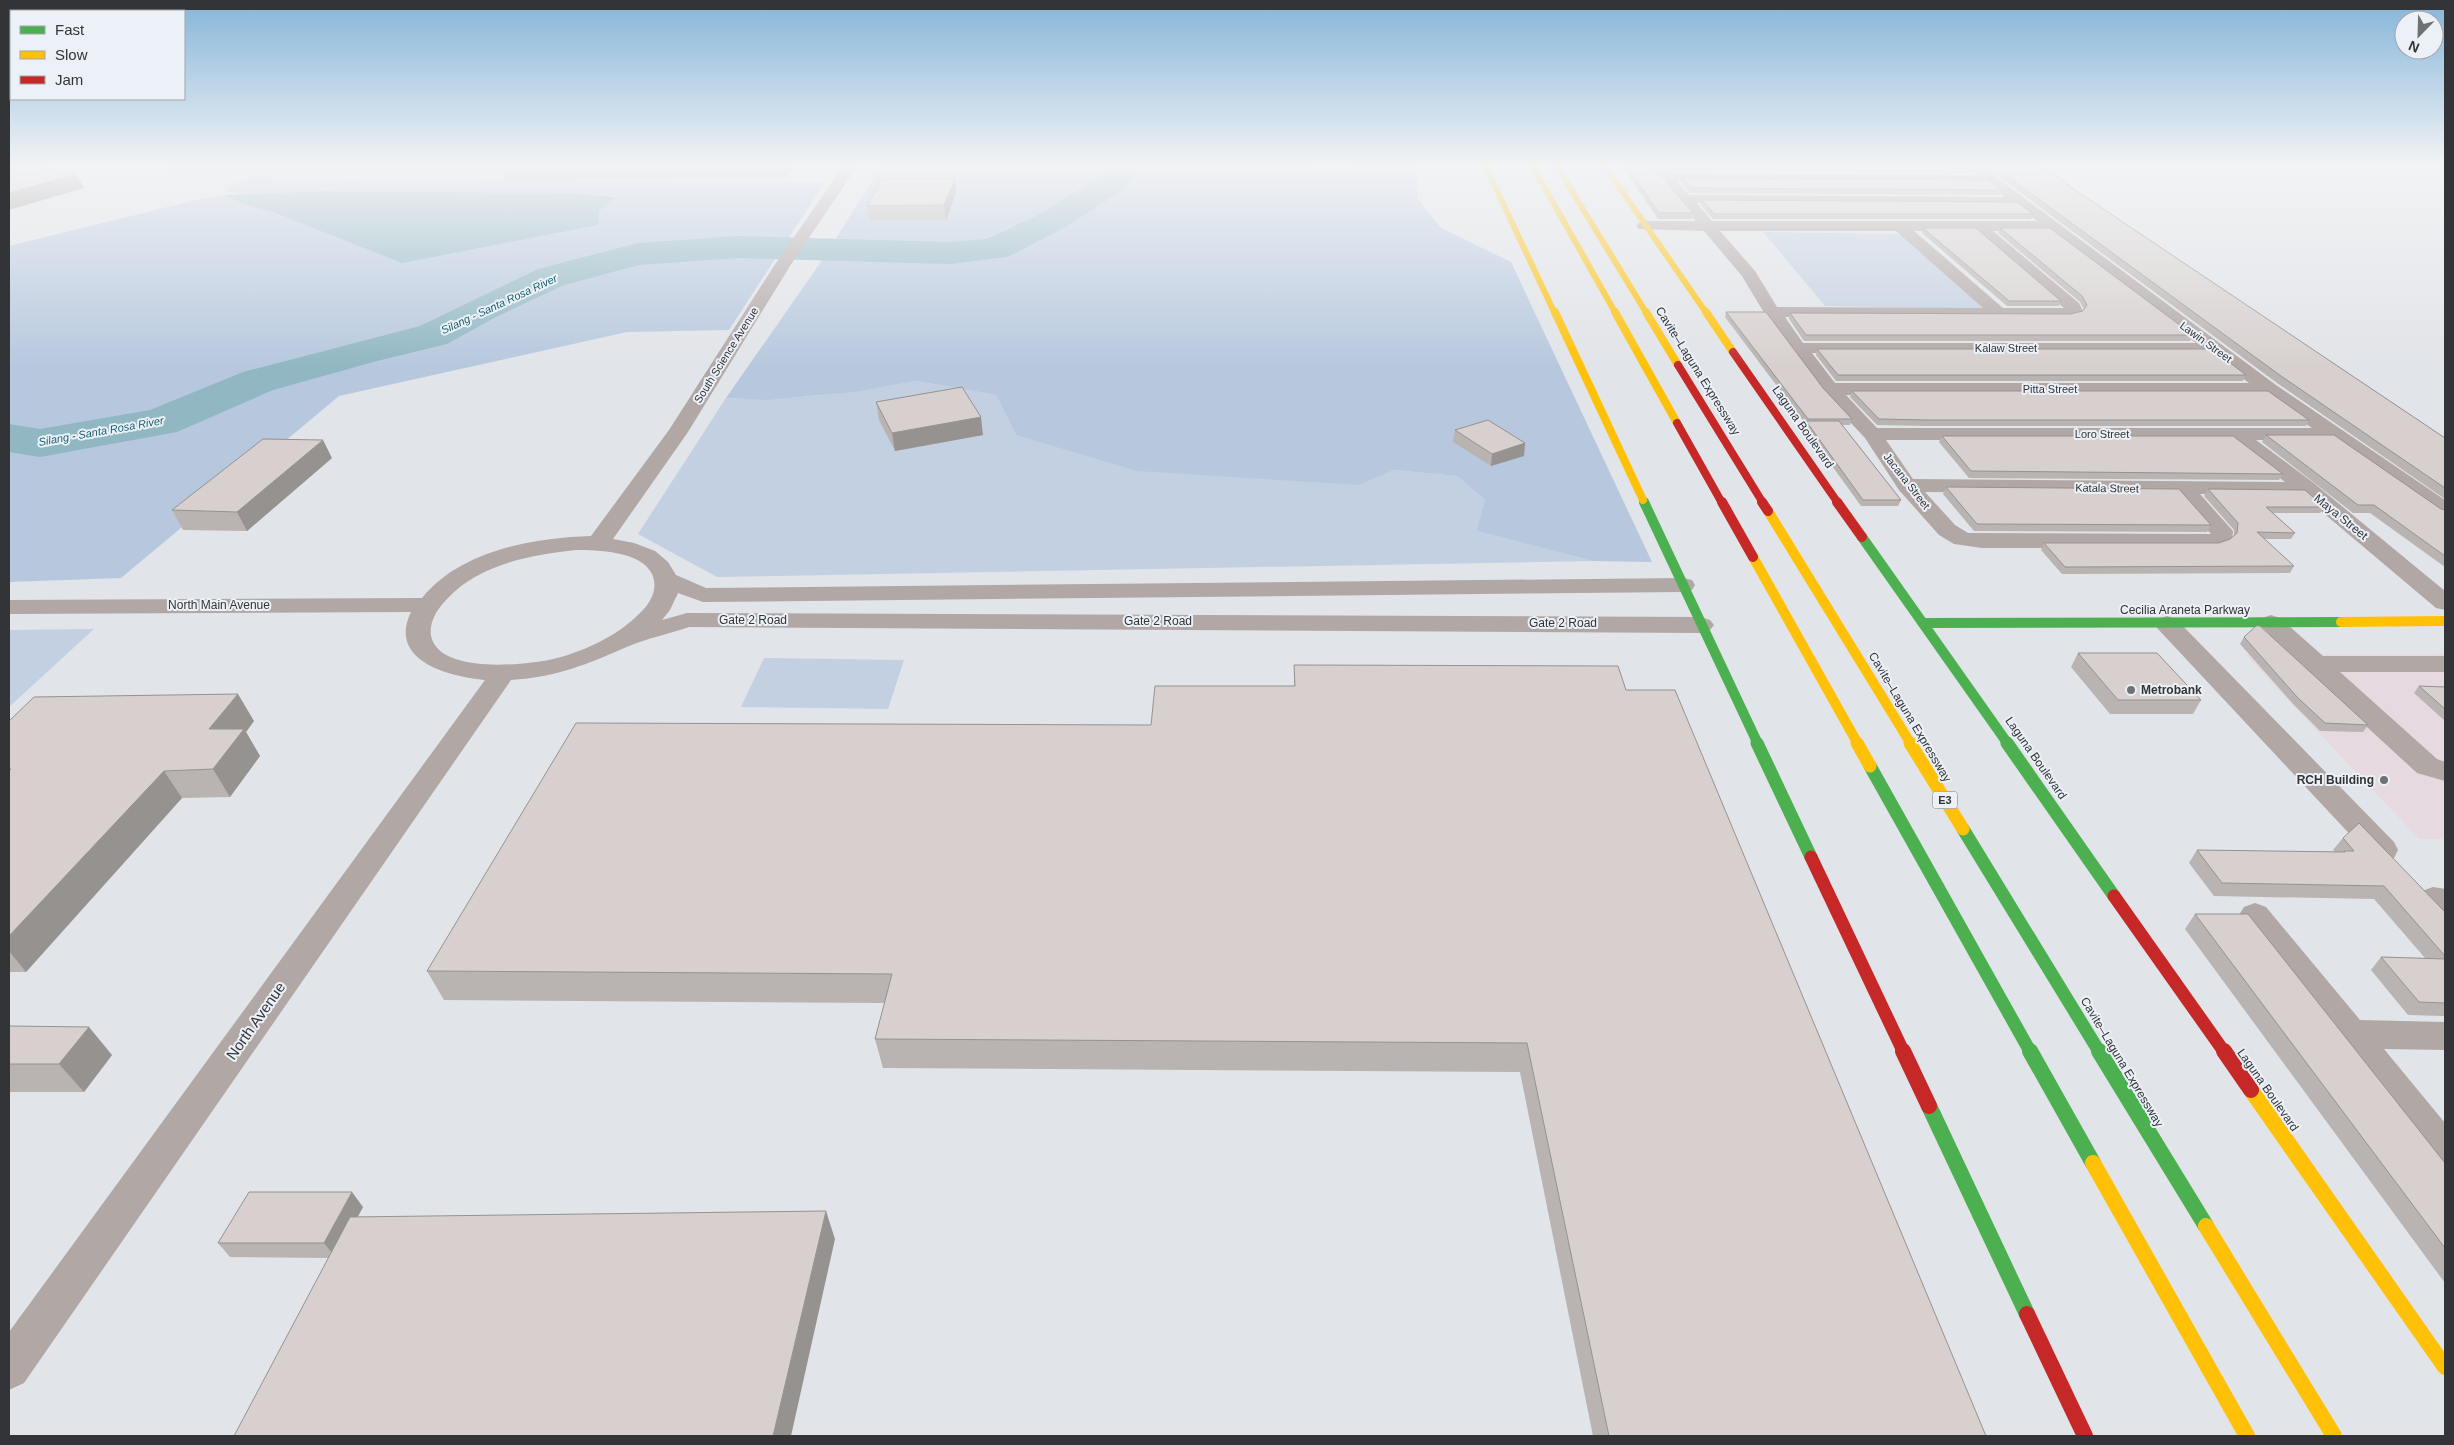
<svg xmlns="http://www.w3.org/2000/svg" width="2454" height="1445" font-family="Arial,sans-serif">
  <rect width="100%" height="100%" fill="#e1e4e8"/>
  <path fill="#e6dae0" d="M2445 654V839H2419L2246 655Z"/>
  <path fill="#c3d0e1" d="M188 165H498L481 178 213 174Z
    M1763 232 1903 234 1984 309 1825 306Z
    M917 381 996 395 1016 435 1359 485 1394 470 1457 476 1485 500 1476 531 1593 561 717 577 638 534 726 398C791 402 854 392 917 381Z
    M94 629 9 707V630Z
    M764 658 904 660 888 709 741 707Z"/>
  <path fill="#b7c8de" d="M882 165H1311L1321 169H1353L1351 165H1416L1419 181 1417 198 1441 228 1511 262 1652 562 1593 561 1476 531 1485 500 1457 476 1394 470 1359 485 1137 471 1016 435 996 395 917 381 854 392 767 400 726 398 823 259Z
    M250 177 825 182 729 330 627 332 339 396 121 578 9 582V246L196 200 224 195 273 212 599 211 615 196 574 193 324 191 238 194 224 190Z"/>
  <path fill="#90b7c2" d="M324 191 574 193 616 197 599 211 598 225 402 263 273 212 243 204 224 195Z"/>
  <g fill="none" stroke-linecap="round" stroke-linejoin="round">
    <path fill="#90b7c2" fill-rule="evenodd" d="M1111 165H1142L1122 191 1062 229 1007 257 950 264 738 258 639 265 564 285 496 317 447 344 377 361 273 390 177 432 40 457 9 452V424L40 429 150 410 243 372 420 326 538 269 638 243 738 236 950 242 987 239 1038 215 1100 177Z"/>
    <path fill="#b1a7a5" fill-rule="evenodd" d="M844 165H858L790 266 688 432 613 539 634 543 655 551 668 562 676 575 706 588 1683 578 1692 580 1695 585 1692 590 1683 592 703 602 678 593 670 610 662 620 687 613 1701 617 1710 620 1714 625 1710 630 1701 633 689 627C669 634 648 638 629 646 588 664 557 677 511 680L24 1383 9 1390V1332L485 680C450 677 387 661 411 612L9 614V600L422 598C461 550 533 538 591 536L669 430 774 266ZM576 550C597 550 641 551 652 574 659 589 650 604 639 614 616 637 581 653 549 660 522 665 439 674 431 636 429 622 437 609 447 599 479 564 531 555 576 550Z
      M1649 165H1663L1670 173 1976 175 1965 165H1980L2276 385 2445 500V517L2437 515 2330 440H2256L2315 484 2445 591V610L2436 608 2302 495 2200 494 2233 531C2233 543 2225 545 2215 548H1982L1954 544 1939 535 1899 490 1865 438 1823 393 1766 316 1742 276 1704 231 1639 229 1636 226 1639 223 1644 221H1696ZM1677 181 1987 183 2005 197 1689 195ZM1697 203 2016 205 2037 221H1712ZM1720 231H1896L1983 308 1777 307 1755 271ZM1914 231H1975L2064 308H2003ZM1993 231H2049L2196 343H1803L1785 317 2068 318 2080 315 2083 311 2079 303ZM1812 353H2210L2249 383H1835ZM1846 395H2265L2312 428H1877ZM1886 440H2230L2285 482 1913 479ZM1925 492 2176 494 2211 534 1968 533 1955 525Z
      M2271 615 2280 618 2323 656H2445V672H2340L2437 759 2445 762V781L2417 773 2305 670 2258 623 2262 618Z
      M2167 616 2176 619 2394 842 2398 850 2394 858 2383 861 2372 858 2158 629 2154 624 2158 619Z
      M2433 887 2445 889V913L2422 907 2417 899 2422 891Z
      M2255 903 2266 907 2360 1020 2445 1022V1050L2384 1049 2445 1123V1168L2431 1163 2244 923 2239 915 2244 907Z"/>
    <path stroke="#4caf50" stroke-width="8" d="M1643 500 1644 503"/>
    <path stroke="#4caf50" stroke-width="10" d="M1644 502 1758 744
      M1862 537 2008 744
      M1924 623 2341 622"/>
    <path stroke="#4caf50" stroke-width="13" d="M1757 743 1811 857
      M2007 743 2114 896
      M1870 766 2031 1053
      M1963 829 2100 1053"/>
    <path stroke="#4caf50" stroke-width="16" d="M2030 1051 2093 1163
      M2099 1051 2206 1226
      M1929 1106 2027 1314"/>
    <path stroke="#ffc107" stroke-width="6" d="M1485 165 1555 314
      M1532 165 1616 314
      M1556 165 1647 314
      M1604 165 1707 314"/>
    <path stroke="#ffc107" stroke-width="8" d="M1555 312 1643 500
      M1615 312 1677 423
      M1646 312 1678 365
      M1706 312 1733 352"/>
    <path stroke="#ffc107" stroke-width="10" d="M1768 511 1911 744
      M1753 557 1858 744
      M2341 622 2445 621"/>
    <path stroke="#ffc107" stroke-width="13" d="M1857 743 1870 766
      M1910 743 1963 829"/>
    <path stroke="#ffc107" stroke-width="16" d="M2251 1090 2445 1367
      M2093 1163 2247 1436
      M2206 1226 2334 1436"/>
    <path stroke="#c62828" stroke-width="8" d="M1733 352 1838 503
      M1678 365 1763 503
      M1677 423 1722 503"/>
    <path stroke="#c62828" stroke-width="10" d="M1722 502 1753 557
      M1762 502 1768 511
      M1837 502 1862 537"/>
    <path stroke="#c62828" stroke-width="13" d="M1811 857 1904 1053
      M2114 896 2225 1053"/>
    <path stroke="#c62828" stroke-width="16" d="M1903 1051 1929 1106
      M2224 1051 2251 1090
      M2027 1314 2085 1436"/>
  </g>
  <path fill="#b9b3b1" d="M169 165H796L784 178 506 179 504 173H172Z
    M1621 165H1652L1693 213 1692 219H1658Z
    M1665 165H1971L1973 168 1971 173 1671 171Z
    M1983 165H2038L2069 184 2068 186 2445 438V499L2277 383Z
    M1682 178 2001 190 1999 195 1690 193 1681 183Z
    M955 179 956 193 946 220H870L867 206Z
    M1702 200 2033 214 2031 219H1713L1701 205Z
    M1923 228 2061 301 2059 306H2007L1922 233Z
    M2000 228 2193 335 2190 341H1804L1789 319 1790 313 2070 314 2083 311 2084 309 2080 302 1998 233Z
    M1726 312 1823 388 1852 419 1850 425H1842L1901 500 1898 506H1861L1804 427 1805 423 1725 317Z
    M1817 349 2246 375 2243 381H1836L1816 355Z
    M1852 391 2309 420 2306 426H1926L1877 425 1850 397Z
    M876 402 983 435 895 451 879 420Z
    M1455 430 1525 443 1524 456 1491 466 1453 442Z
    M2266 435 2441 509 2445 510V567L2370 513H2353L2262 442Z
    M1942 436 2283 474 2279 480 1969 478 1939 442Z
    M332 458 247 531 183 530 172 510Z
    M1946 487 2211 525 2207 532 1974 531 1943 494Z
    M2208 489 2324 507 2320 513H2273L2295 533 2291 539H2264L2294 566 2290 573 2062 574 2041 550 2044 543H2219L2230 539 2234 536V530L2204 496Z
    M2244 637 2368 725 2363 732 2320 731 2294 705 2240 644Z
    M2078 653 2201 700 2193 714H2110L2071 667Z
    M1294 665 1626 690 1986 1436H1593L1520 1072 883 1068 875 1039 885 1003 444 1000 427 971 1151 725 1294 686Z
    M2419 686 2445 687V721L2414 693Z
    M9 721H254L246 732 260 756 230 797 182 798 26 972H9Z
    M2343 838 2445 912V1016L2408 1015 2371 970 2381 957 2425 958 2374 899 2214 896 2189 863 2197 850 2335 852 2333 850Z
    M2195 914 2445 1163V1283L2185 929Z
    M9 1026 112 1055 84 1092H9Z
    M363 1207 357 1217 835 1239 329 1258 230 1257 218 1243Z"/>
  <path fill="#969290" d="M782 165H796L784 178Z
    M77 174 84 188 9 210V193Z
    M955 179 956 193 946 220 944 205Z
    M981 417 983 435 895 451 892 433Z
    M323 440 332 458 247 531 237 512Z
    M1525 443 1524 456 1491 466 1492 454Z
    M238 694 254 721 246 732 260 756 230 797 213 769 209 729Z
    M164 771 182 798 26 972 9 951V936Z
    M89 1027 112 1055 84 1092 59 1064Z
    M352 1192 363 1207 336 1258 324 1243Z
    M826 1211 835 1239 791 1436H773Z"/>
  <path fill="#d7d0ce" stroke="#969290" d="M9 165H28L77 174 9 193Z
    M1626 165H1652L1693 213H1659Z
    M1671 165H1971L1973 168 1672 166Z
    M1992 165H2038L2069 184H2066L2445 438V488L2281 376Z
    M1682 178 1988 180 2001 190 1691 188Z
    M882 179H955L944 205 867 206Z
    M1702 200 2017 202 2033 214H1714Z
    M1923 228H1976L2061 301H2009Z
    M2000 228H2050L2193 335H1806L1790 313 2070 314 2083 311 2087 305 2082 296Z
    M1726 312H1766L1823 388 1852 419H1808Z
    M1817 349H2212L2246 375H1838Z
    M962 387 981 417 892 433 876 402Z
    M1852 391H2268L2309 420H1928L1879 419Z
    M1488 420 1525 443 1492 454 1455 430Z
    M1806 421H1839L1901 500H1863Z
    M2266 435H2334L2441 509 2445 510V556L2374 505H2358Z
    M1942 436H2233L2283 474 1971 471Z
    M263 439 323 440 237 512 172 510Z
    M1946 487 2179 489 2211 525 1977 524Z
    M2208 489 2305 490 2324 507H2266L2295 533 2257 532 2294 566 2065 567 2044 543H2219L2230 539 2237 533 2238 523Z
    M2256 626H2260L2368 725 2325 723 2298 698 2244 637Z
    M2078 653H2157L2201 700H2118Z
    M1294 665 1618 666 1626 690H1675L1986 1436H1609L1527 1043 875 1039 892 974 427 971 576 723 1151 725 1155 686H1295Z
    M2419 686 2445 687V709Z
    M238 694 209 729H244L213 769 164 771 9 936V771L11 769H9V721L34 697Z
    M2359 823 2445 912V956L2384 886 2222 883 2197 850 2345 852 2344 851H2354L2343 838Z
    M2195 914H2248L2445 1163V1248Z
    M2381 957 2445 959V1003L2419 1002Z
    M9 1026 89 1027 59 1064H9Z
    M249 1192H352L324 1243H218Z
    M826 1211 773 1436H234L350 1217Z"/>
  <linearGradient id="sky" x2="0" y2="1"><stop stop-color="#85b5d9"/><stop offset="0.45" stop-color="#f2f3f5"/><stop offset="1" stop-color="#f2f3f5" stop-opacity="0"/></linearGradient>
  <rect width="2454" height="367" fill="url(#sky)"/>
  <g fill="#6f7275" stroke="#ecf1f8" stroke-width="2">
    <circle cx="2131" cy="690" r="5"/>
    <circle cx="2384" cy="780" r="5"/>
  </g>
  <g text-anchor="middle" stroke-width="4" stroke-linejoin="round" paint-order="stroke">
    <g font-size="11" font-style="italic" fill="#165f6f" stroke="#ecf1f8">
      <text transform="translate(499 304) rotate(-25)" y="4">Silang - Santa Rosa River</text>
      <text transform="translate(101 431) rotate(-10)" y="4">Silang - Santa Rosa River</text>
    </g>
    <g font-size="11" fill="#323437" stroke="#ecf1f8">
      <text transform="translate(2206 342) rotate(36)" y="4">Lawin Street</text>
      <text x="2006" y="352">Kalaw Street</text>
      <text transform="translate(726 355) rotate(-58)" y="4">South Science Avenue</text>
      <text x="2050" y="393">Pitta Street</text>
      <text x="2102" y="438">Loro Street</text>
      <text transform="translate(1907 481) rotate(52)" y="4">Jacana Street</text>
      <text transform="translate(2107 488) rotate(1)" y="4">Katala Street</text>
    </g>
    <rect fill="#ecf1f8" stroke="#6a6d71" stroke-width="1" x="1932.5" y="791.5" width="25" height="17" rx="4"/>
    <g font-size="11" font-weight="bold" fill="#323437">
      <text x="1945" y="804">E3</text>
    </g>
    <g font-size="12" fill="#323437" stroke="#ecf1f8">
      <text transform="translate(1698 371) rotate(58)" y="4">Cavite–Laguna Expressway</text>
      <text transform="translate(1803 427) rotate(55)" y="4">Laguna Boulevard</text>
      <text transform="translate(2341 517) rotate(39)" y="4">Maya Street</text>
      <text x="219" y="609">North Main Avenue</text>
      <text x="2185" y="614">Cecilia Araneta Parkway</text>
      <text x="753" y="624">Gate 2 Road</text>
      <text x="1158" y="625">Gate 2 Road</text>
      <text x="1563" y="627">Gate 2 Road</text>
      <text transform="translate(1910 717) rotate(59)" y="4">Cavite–Laguna Expressway</text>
      <text transform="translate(2036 758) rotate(55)" y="4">Laguna Boulevard</text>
      <text transform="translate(2122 1062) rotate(59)" y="4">Cavite–Laguna Expressway</text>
      <text transform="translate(2268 1090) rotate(55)" y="4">Laguna Boulevard</text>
    </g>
    <g font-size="12" font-weight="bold" fill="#323437" stroke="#ecf1f8" text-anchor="start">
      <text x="2141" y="694">Metrobank</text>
      <text x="2374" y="784" text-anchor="end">RCH Building</text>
    </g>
    <g font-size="15" fill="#323437" stroke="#ecf1f8">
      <text transform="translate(256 1021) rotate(-55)" y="5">North Avenue</text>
    </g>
  </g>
  <rect width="2454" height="1445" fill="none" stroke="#323437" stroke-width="20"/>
  <rect x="10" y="10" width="175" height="90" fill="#ecf1f8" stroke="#a2a5ab"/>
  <rect x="20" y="26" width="25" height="8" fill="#4caf50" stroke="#a2a5ab"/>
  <text x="55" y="35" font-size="15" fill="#323437">Fast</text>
  <rect x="20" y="51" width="25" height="8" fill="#ffc107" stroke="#a2a5ab"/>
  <text x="55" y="60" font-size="15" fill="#323437">Slow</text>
  <rect x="20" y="76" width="25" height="8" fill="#c62828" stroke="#a2a5ab"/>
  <text x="55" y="85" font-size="15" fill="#323437">Jam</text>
  <g transform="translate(2419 35) rotate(203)"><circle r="24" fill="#ecf1f8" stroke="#a2a5ab"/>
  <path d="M0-4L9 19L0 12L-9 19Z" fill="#6f7275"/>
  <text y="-8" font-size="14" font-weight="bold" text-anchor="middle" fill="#323437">N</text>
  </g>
</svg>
